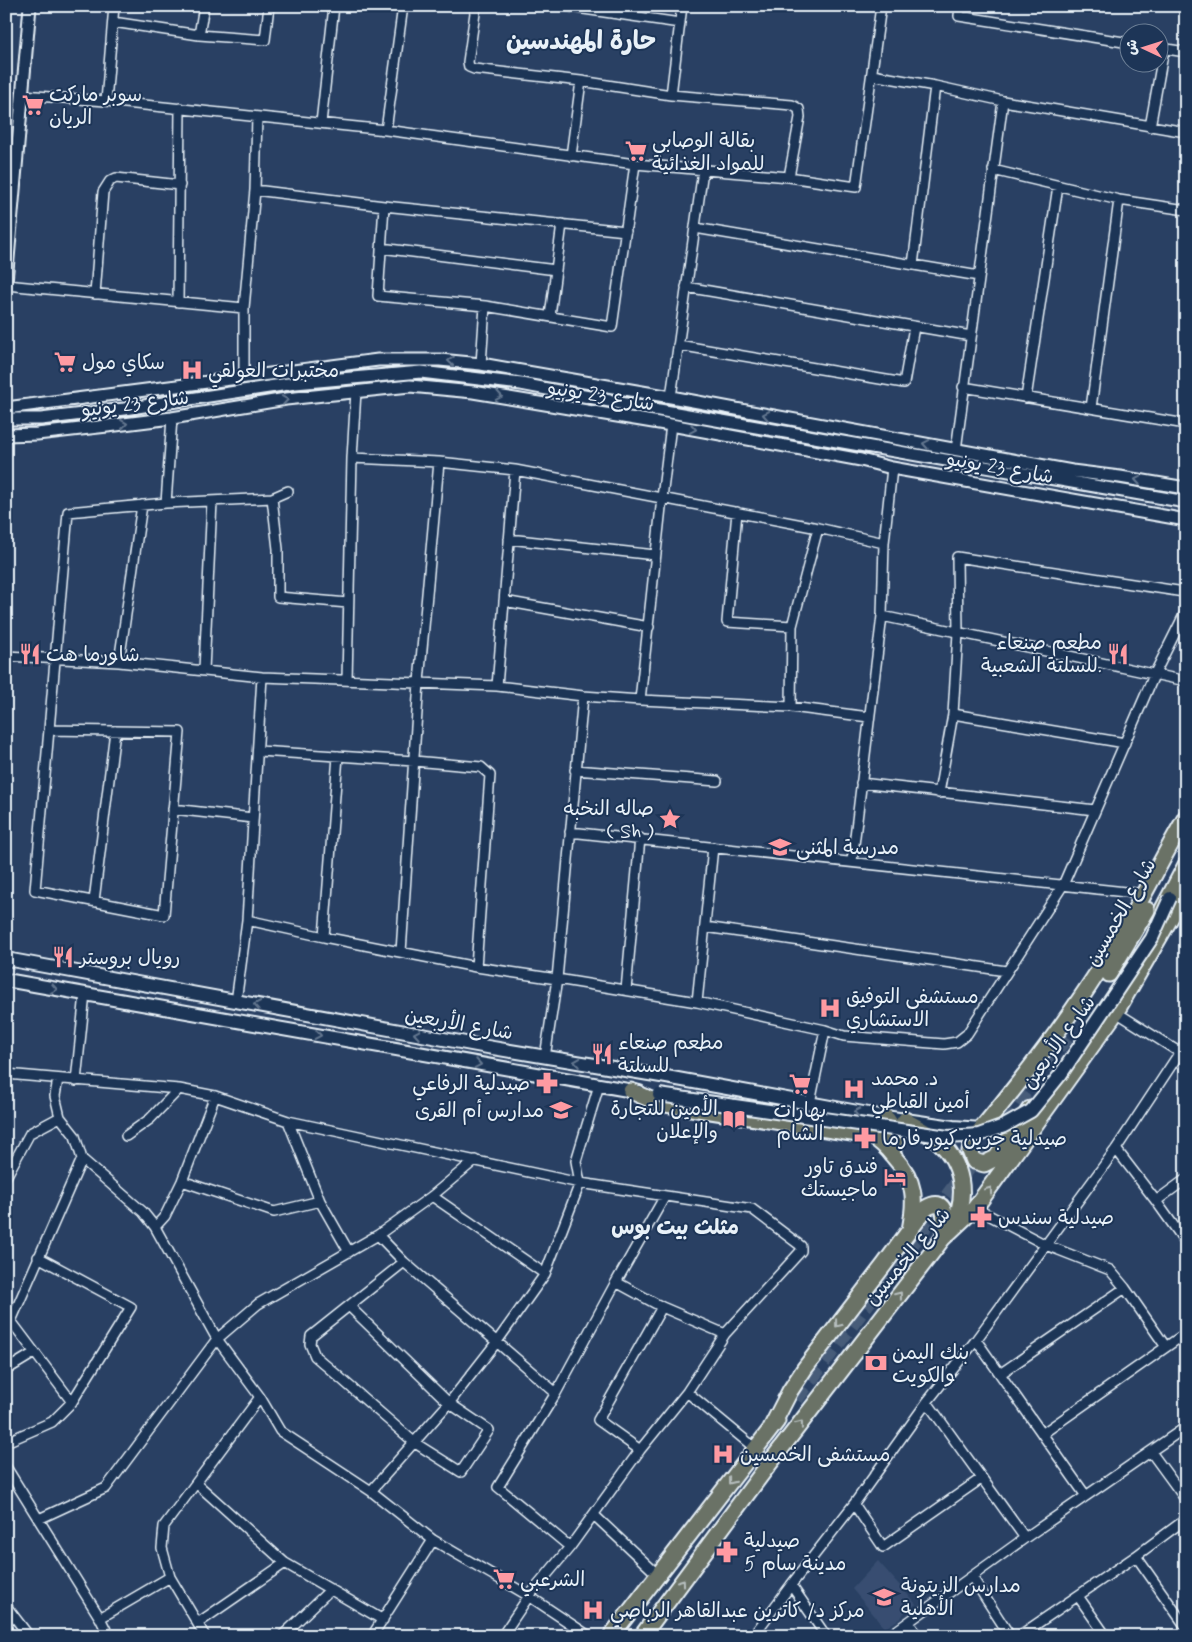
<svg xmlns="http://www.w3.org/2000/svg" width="1192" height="1642" font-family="Mynerve,'Playpen Sans Arabic',sans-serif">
  <rect width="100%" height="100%" fill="#294063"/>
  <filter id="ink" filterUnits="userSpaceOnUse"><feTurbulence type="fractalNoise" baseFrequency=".02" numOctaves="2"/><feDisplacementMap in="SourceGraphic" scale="10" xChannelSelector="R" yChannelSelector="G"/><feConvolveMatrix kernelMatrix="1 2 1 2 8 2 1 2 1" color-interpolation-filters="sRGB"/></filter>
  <g filter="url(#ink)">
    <path fill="#384e71" d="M878 1561 916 1604 904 1613 901 1618 885 1628 852 1589Z"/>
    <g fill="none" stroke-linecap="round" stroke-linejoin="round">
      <path stroke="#465b79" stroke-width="15" stroke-dasharray="15 8" stroke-linecap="butt" d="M796 1399 1070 1032"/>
      <g stroke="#e8f1f8" stroke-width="12">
        <path id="minor" d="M476 6 468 62 469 67 474 69 581 81 671 95 792 105 799 109 800 117 789 177
          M563 6 680 23
          M960 6 959 16 1130 43
          M113 22 199 35 265 40 269 6
          M199 35 204 6
          M1160 48 1186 52
          M872 75 935 86 1003 101 1186 132
          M22 95 106 101 386 130 635 164 789 177 856 187 881 6
          M671 95 682 6
          M106 101 114 6
          M321 123 334 6
          M1150 127 1164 49
          M386 130 403 6
          M571 156 581 81
          M993 170 1119 200 1186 210
          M255 190 384 206 626 231
          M384 206 378 296 485 306 612 327 635 164
          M695 228 979 276
          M381 248 556 270
          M913 265 935 86
          M6 285 244 308
          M686 287 971 336
          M95 294 103 192 110 181 116 178 180 185
          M178 302 180 108
          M550 316 562 224
          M678 345 904 383 914 327
          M481 364 485 306
          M244 378V308L255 190 257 117
          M963 387 1186 424
          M671 397 703 170
          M1026 398 1058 186
          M1091 408 1119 200
          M956 450 1003 101
          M352 458 439 462 515 470 818 528 884 543
          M272 498 278 549V597L348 603
          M166 503 172 418
          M737 512 727 622 792 626
          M509 539 655 555
          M504 601 649 627
          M882 616 1186 681
          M6 656 119 662 262 677 497 686 583 696 640 700 791 707 869 717
          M119 662 142 505
          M204 670 212 501
          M347 680 352 458 356 391
          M497 686 515 470
          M640 700 662 498 671 425
          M791 707 792 626 818 528
          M953 714 1125 743
          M49 730 180 732 164 915 35 890 68 512 166 503 272 498 288 491
          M259 751 414 761 481 767 490 775 476 967
          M575 770 717 781
          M861 783 1095 810
          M939 793 953 714 958 633 957 557 1184 592 1186 595
          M173 809 253 818
          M570 832 1144 894
          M852 861 882 616 884 543 892 468
          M94 901 115 731
          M247 920 324 937 476 967 557 979 697 1002 825 1030 844 1036 944 1044 957 1042 967 1034 1063 885 1155 673 1186 611
          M705 927 1006 971
          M324 937 338 756
          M401 952 419 682 439 462
          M626 990 640 838
          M236 1002 247 920 262 677
          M697 1002 713 847
          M1116 1012 1179 1052
          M545 1057 557 979 583 696
          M6 1074 179 1089 215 1096 288 1121 580 1183 752 1209 801 1246V1251L725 1334 687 1392 640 1450 570 1547 529 1596 502 1636
          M58 1079 55 1096 60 1117 75 1136 82 1159 143 1212 155 1227 217 1339 260 1397 280 1431 371 1491 433 1540 529 1596 589 1636
          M76 1081 85 994
          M810 1103 825 1030
          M288 1121 320 1201 349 1252
          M126 1136 150 1119 179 1089
          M1116 1149 1156 1201 1186 1243
          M6 1177 30 1133 60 1117
          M182 1181 274 1212 320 1201
          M432 1196 545 1274
          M1156 1201 1186 1179
          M975 1208 1046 1245 1110 1270 1125 1288 1166 1347
          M155 1227 165 1216 182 1181 215 1096
          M378 1235 404 1262 556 1393
          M616 1282 662 1307 725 1334
          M349 1306 449 1403 489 1430 461 1472 415 1443 315 1356 310 1344 311 1336 404 1262
          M976 1340 1086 1496
          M6 1370 34 1353
          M1000 1374 1125 1288
          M687 1392 756 1449
          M72 1402 11 1321 82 1159
          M927 1402 1025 1538
          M1042 1434 1186 1333
          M6 1442 52 1422 72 1402 131 1307 38 1257
          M640 1450 598 1420 662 1307
          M1151 1452 1186 1500
          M6 1467 100 1618 109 1636
          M196 1483 285 1563 383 1620
          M371 1491 449 1403 496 1343 545 1274 580 1183 576 1161 599 1085
          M854 1504 883 1547 982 1478
          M594 1515 658 1575
          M39 1519 106 1488 217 1339 258 1304 378 1235 432 1196 475 1160
          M570 1547 498 1487 556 1393 616 1282 665 1196
          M1136 1556 1186 1627
          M972 1577 1010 1636
          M1078 1596 1106 1636
          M6 1606 29 1636
          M100 1618 170 1577
          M198 1623 285 1563
          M909 1623 918 1636
          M205 1636 170 1577 162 1548 164 1526 260 1397
          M282 1636 331 1589
          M372 1636 433 1540
          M753 1636 791 1585
          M826 1636 791 1585 854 1504 927 1402 976 1340 1116 1149 1186 1043
          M889 1636 1025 1538 1186 1427
          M1019 1636 1136 1556 1186 1519"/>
      </g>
      <g stroke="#e8f1f8" stroke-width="15">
        <path id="tertiary" d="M6 282 30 6
          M6 408 378 360H440L481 364 671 397 1072 471 1120 477 1186 488
          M6 419H41L124 409 295 383 421 372 521 384 636 406 1186 502
          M6 435 37 434 116 425 172 418 286 399 410 386 473 392 671 425 861 460 892 468 1186 520"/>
      </g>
      <g stroke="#e8f1f8" stroke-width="16">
        <path id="secondary" d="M6 959 493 1048 661 1076 885 1117 953 1127 982 1129 986 1123
          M6 980 639 1092"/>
      </g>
      <g stroke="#e8f1f8" stroke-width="19">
        <path id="primary" d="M1163 909 1186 865
          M1109 974 1147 910
          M631 1091 659 1103 871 1136C880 1141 888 1149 894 1157 916 1181 916 1199 910 1230
          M1030 1109 996 1158 984 1164 974 1161 970 1151 972 1140C1021 1082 1068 1021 1108 956 1137 911 1159 863 1186 817
          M884 1139C893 1133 893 1124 885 1117
          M892 1153 897 1134 905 1120C916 1127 929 1133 938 1141 963 1163 968 1196 953 1225
          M771 1428 790 1391 805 1368 884 1265 926 1208C950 1194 945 1226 943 1238
          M611 1636 777 1421
          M642 1636 769 1464 943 1238 975 1208 1116 1012 1186 891"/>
      </g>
      <use href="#minor" stroke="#1d3557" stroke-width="9"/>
      <use href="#tertiary" stroke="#1d3557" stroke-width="11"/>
      <use href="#secondary" stroke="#1d3557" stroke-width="12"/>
      <use href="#primary" stroke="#6a7266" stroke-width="15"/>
      <g stroke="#e8f1f8" stroke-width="16" stroke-linecap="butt">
        <path id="secondary-bridge" d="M659 1095 948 1137 979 1135 1004 1126 1031 1111 1061 1074 1152 938 1170 898"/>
      </g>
      <use href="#secondary-bridge" stroke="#1d3557" stroke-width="12"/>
    </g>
    <defs><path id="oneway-chevron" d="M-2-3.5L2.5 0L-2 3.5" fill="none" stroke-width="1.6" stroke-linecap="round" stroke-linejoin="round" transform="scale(1.25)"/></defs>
    <g stroke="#64778f">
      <use href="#oneway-chevron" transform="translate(451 361) rotate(-175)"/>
      <use href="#oneway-chevron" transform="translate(499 396) rotate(10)"/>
      <use href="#oneway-chevron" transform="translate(285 400) rotate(-8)"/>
      <use href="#oneway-chevron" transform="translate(766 415) rotate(-170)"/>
      <use href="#oneway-chevron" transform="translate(124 424) rotate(-7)"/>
      <use href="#oneway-chevron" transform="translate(693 429) rotate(10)"/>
      <use href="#oneway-chevron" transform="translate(926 444) rotate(-170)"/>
      <use href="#oneway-chevron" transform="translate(1138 480) rotate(-170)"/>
      <use href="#oneway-chevron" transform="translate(54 989) rotate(10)"/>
      <use href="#oneway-chevron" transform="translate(257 1005) rotate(-170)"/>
      <use href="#oneway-chevron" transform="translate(417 1034) rotate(-170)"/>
      <use href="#oneway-chevron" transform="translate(318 1035) rotate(10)"/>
      <use href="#oneway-chevron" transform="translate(577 1062) rotate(-171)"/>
      <use href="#oneway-chevron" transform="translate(478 1064) rotate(10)"/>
      <use href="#oneway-chevron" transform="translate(857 1112) rotate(-169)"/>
    </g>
    <g stroke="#b6bebe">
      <use href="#oneway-chevron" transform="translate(989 1190) rotate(-54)"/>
      <use href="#oneway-chevron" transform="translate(899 1295) rotate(-52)"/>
      <use href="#oneway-chevron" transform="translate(838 1324) rotate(128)"/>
      <use href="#oneway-chevron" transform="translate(800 1424) rotate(-52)"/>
      <use href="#oneway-chevron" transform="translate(731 1481) rotate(128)"/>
      <use href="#oneway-chevron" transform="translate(682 1582) rotate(-54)"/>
    </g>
  </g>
  <defs>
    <g id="supermarket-bare" transform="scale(1.725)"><path d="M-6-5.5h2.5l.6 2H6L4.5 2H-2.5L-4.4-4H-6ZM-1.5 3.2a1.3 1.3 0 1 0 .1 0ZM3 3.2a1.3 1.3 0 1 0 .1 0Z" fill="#ff9aa2" stroke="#1d3557" stroke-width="2.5" paint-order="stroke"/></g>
    <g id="hospital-bare" transform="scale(1.725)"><path d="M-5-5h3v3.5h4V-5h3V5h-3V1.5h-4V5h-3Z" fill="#ff9aa2" stroke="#1d3557" stroke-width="2.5" paint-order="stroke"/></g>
    <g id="restaurant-bare" transform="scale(1.725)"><path d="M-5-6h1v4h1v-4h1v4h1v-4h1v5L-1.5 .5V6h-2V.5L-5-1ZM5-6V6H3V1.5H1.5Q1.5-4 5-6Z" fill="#ff9aa2" stroke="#1d3557" stroke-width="2.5" paint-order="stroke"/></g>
    <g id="sight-bare" transform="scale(1.725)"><path d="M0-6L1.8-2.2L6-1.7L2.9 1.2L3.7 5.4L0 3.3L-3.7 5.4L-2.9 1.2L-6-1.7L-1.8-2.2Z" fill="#ff9aa2" stroke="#1d3557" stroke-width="2.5" paint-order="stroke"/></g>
    <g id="school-bare" transform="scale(1.725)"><path d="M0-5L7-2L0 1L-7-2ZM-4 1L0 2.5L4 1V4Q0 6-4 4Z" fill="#ff9aa2" stroke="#1d3557" stroke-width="2.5" paint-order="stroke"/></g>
    <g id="pharmacy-bare" transform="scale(1.725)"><path d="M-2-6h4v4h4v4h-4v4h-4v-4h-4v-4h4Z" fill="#ff9aa2" stroke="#1d3557" stroke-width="2.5" paint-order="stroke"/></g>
    <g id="library-bare" transform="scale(1.725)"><path d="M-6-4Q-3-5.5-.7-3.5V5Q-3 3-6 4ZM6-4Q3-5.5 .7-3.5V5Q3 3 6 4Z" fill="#ff9aa2" stroke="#1d3557" stroke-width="2.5" paint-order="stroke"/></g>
    <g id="hotel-bare" transform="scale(1.725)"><path d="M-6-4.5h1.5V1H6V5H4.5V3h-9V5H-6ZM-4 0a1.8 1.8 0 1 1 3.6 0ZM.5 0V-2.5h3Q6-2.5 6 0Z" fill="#ff9aa2" stroke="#1d3557" stroke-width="2.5" paint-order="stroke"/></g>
    <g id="bank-bare" transform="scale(1.725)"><path d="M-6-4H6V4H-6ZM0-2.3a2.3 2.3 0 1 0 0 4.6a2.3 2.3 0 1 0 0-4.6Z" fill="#ff9aa2" stroke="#1d3557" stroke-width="2.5" paint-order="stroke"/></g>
  </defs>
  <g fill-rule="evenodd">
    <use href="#supermarket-bare" x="33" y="105"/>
    <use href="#supermarket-bare" x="636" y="151"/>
    <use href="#supermarket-bare" x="65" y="362"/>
    <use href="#hospital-bare" x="192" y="370"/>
    <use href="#restaurant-bare" x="30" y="654"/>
    <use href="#restaurant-bare" x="1118" y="654"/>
    <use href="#sight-bare" x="670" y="819"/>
    <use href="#school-bare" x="780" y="847"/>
    <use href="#restaurant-bare" x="63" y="957"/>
    <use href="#hospital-bare" x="830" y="1008"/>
    <use href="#restaurant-bare" x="602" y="1054"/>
    <use href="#pharmacy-bare" x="547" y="1083"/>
    <use href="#supermarket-bare" x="800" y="1084"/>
    <use href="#hospital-bare" x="854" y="1089"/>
    <use href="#school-bare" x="561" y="1110"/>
    <use href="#library-bare" x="734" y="1119"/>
    <use href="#pharmacy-bare" x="865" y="1138"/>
    <use href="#hotel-bare" x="895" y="1177"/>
    <use href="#pharmacy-bare" x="981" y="1217"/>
    <use href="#bank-bare" x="876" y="1363"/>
    <use href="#hospital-bare" x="723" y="1454"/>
    <use href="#pharmacy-bare" x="727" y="1552"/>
    <use href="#supermarket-bare" x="504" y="1579"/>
    <use href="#school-bare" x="884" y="1597"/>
    <use href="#hospital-bare" x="593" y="1610"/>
  </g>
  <g text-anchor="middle" stroke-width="4" stroke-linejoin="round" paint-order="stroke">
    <g font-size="20" fill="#e8f1f8" stroke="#1d3557" text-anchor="start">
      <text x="49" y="101">سوبر ماركت<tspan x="49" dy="23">الريان</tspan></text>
      <text x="652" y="147">بقالة الوصابي<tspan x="652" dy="23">للمواد الغذائية</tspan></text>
      <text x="82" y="369">سكاي مول</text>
      <text x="208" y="377">مختبرات العولقي</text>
      <text x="1102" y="649" text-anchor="end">مطعم صنعاء<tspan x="1102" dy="23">للسلتة الشعبية.</tspan></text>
      <text x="46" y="661">شاورما هت</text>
      <text x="654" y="815" text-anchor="end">صاله النخبه<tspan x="654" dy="23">( Sh )</tspan></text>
      <text x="796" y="854">مدرسة المثنى</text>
      <text x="80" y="964">رويال بروستر</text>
      <text x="846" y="1003">مستشفى التوفيق<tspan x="846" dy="23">الاستشاري</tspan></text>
      <text x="618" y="1049">مطعم صنعاء<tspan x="618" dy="23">للسلتة</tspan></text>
      <text x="871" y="1085">د. محمد<tspan x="871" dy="23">أمين القباطي</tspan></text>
      <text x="530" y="1090" text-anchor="end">صيدلية الرفاعي</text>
      <text x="718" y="1115" text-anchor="end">الأمين للتجارة<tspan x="718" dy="23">والإعلان</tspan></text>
      <text x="544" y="1117" text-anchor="end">مدارس أم القرى</text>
      <text x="800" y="1117" text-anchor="middle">بهارات<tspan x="800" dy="23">الشام</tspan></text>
      <text x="882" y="1145">صيدلية جرين كيور فارما</text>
      <text x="878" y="1173" text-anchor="end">فندق تاور<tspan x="878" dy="23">ماجيستك</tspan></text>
      <text x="998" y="1224">صيدلية سندس</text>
      <text x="892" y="1359">بنك اليمن<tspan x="892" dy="23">والكويت</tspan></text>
      <text x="740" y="1461">مستشفى الخمسين</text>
      <text x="744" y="1547">صيدلية<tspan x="744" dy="23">مدينة سام 5</tspan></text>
      <text x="520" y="1586">الشرعبي</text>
      <text x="901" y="1592">مدارس الزيتونة<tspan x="901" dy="23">الأهلية</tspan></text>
      <text x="610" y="1617">مركز د/ كاترين عبدالقاهر الرباصي</text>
    </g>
    <g font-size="20" fill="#e8f1f8" stroke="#1d3557">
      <text transform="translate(601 395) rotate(9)" y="7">شارع 23 يونيو</text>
      <text transform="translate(135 403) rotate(-7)" y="7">شارع 23 يونيو</text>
      <text transform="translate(1000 467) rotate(10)" y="7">شارع 23 يونيو</text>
      <text transform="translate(1120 912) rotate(-60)" y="7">شارع الخمسين</text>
      <text transform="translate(459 1023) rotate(10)" y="7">شارع الأربعين</text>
      <text transform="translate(1058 1042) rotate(-54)" y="7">شارع الأربعين</text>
      <text transform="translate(907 1256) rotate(-50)" y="7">شارع الخمسين</text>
    </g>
    <g font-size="21" font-weight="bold" fill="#e8f1f8" stroke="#1d3557">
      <text x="675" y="1234">مثلث بيت بوس</text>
    </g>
    <g font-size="25" font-weight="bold" fill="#e8f1f8" stroke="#1d3557">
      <text x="581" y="49">حارة المهندسين</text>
    </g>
  </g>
  <rect width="1192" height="1642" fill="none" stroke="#1d3557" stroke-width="25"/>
  <rect x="12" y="12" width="1167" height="1617" fill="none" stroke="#e8f1f8" stroke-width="2" filter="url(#ink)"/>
  <g transform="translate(1144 48) rotate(274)"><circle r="24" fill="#1d3557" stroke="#6e8097"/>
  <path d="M0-4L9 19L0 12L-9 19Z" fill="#ff9aa2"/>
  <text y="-8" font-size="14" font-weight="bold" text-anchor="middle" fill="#e8f1f8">ش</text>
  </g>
</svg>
